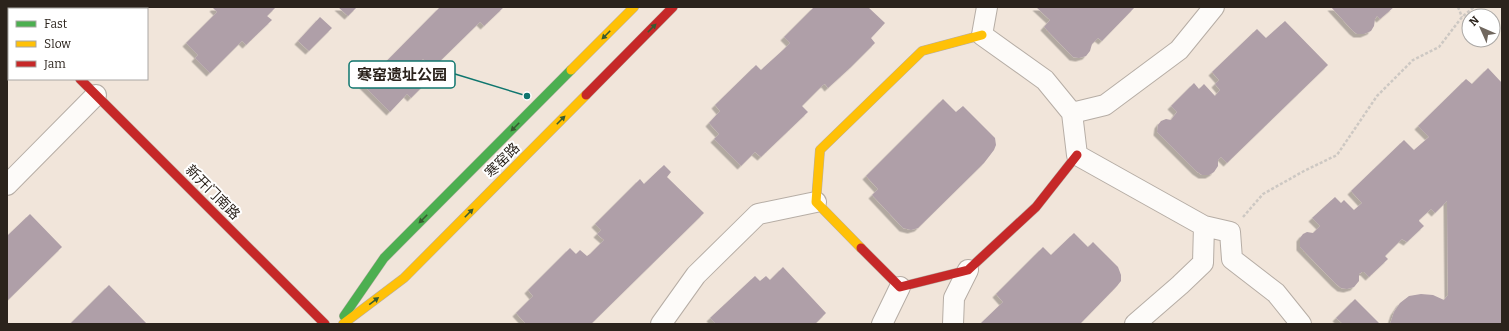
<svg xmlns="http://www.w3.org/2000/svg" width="1509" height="331" font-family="Bitter,'Noto Sans SC',serif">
  <defs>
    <filter id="shadow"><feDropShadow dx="-3.5" dy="3.5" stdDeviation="0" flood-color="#0004"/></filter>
  </defs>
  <rect width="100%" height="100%" fill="#f1e5da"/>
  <path fill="#af9fa8" filter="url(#shadow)" d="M215 7H276L267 16 272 20 246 45 242 41 210 73 195 58 198 55 186 43 217 12 213 8Z
    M338 7H357L348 16Z
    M440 7H504L484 26 480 22 433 68 423 59 414 68 425 79 423 81 425 84 411 98 407 94 390 112 363 85Z
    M814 7H868L885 23 871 38 875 43 851 67 828 88 825 84 823 85 802 106 808 112 761 157 755 152 741 166 714 139 719 134 709 123 720 111 715 105 756 65 761 70 783 50 790 43 784 37Z
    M1036 7H1135L1102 41 1098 38 1092 44 1090 51 1086 56 1079 58 1073 57 1044 27 1050 20Z
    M1331 7H1394L1380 19 1377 16 1375 19 1374 26 1371 31 1364 34H1357L1353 31Z
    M320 17 332 28 309 51 298 41Z
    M1285 21 1328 65 1227 163 1221 157 1218 160V166L1214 172 1209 175H1202L1196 171 1157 132 1158 125 1161 121 1166 119 1171 120 1177 112 1171 106 1194 83 1199 89 1204 84 1215 96 1220 90 1215 84 1219 80 1212 72 1257 29 1266 38Z
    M1488 68 1502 83V324H1390L1394 312 1400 303 1409 296 1421 294 1433 295 1444 300 1448 295 1447 201 1435 213 1431 209 1419 220V221L1424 226 1407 242 1402 239 1385 256 1388 259 1369 277 1364 272H1362L1359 274V281L1354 287 1347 289 1341 288 1335 283 1300 247V238L1303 234 1307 232 1313 233 1320 226 1312 218 1335 197 1341 203 1344 200 1354 210 1362 203 1351 191 1404 140 1414 150 1429 137 1418 126 1466 79 1472 84Z
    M943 99 956 112 963 106 995 138 996 145 994 150 984 163 918 228 911 230 903 228 872 195 878 189 866 176Z
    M664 165 671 172 667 177 704 213 591 324H526L516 313 533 296 528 290 570 248 576 254 580 250 587 256 590 254 604 240 597 234 601 230 595 224 640 179 644 184Z
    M30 214 62 247 7 301V236Z
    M1074 233 1088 247 1093 242 1118 267 1121 275V281L1117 286 1080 324H980L1003 302 996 294 1043 247 1051 255Z
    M783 267 826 313 815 324H716L710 318 755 276 760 281 766 276 770 280Z
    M109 285 147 324H70Z
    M1355 299 1379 323 1378 324H1343L1336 318Z"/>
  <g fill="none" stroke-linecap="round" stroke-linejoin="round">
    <g stroke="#b6ada5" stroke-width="22">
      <path id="street" d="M987 7 982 35 1045 80 1072 113 1077 155 1204 226 1230 232 1232 259 1276 293 1301 324
        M1072 113 1105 105 1179 50 1214 7
        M7 185 96 95
        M661 324 696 275 758 214 816 202
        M882 324 900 287
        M953 324 954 298 968 270
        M1135 324 1180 285 1203 263 1204 226"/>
    </g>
    <g stroke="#b6ada5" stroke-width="10">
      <path id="fast" d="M8 7 10 9
        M344 316 384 258 571 70"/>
    </g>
    <g stroke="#b6ada5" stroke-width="10">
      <path id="slow" d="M571 70 634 7
        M861 248 816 202 820 150 922 51 982 35
        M343 324 404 278 586 95"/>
    </g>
    <g stroke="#b6ada5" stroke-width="10">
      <path id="jam" d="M80 79 325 324
        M586 95 673 7
        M861 248 900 287 968 270 1036 207 1077 155"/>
    </g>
    <path stroke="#cdc8c3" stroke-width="2.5" stroke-dasharray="3 2" stroke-linecap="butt" d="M1458 7 1462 17
      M1243 217 1263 194 1304 171 1337 155 1377 96 1413 60 1439 47 1462 17 1474 7"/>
    <use href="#street" stroke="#fdfbf9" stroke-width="20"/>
    <use href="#fast" stroke="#4caf50" stroke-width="9"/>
    <use href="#slow" stroke="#ffc107" stroke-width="9"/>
    <use href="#jam" stroke="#c62828" stroke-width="9"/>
  </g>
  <defs><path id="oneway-solid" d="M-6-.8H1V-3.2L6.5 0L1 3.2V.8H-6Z"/></defs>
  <g fill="#385b31">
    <use href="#oneway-solid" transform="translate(652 28) rotate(-45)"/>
    <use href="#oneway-solid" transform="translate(606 35) rotate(135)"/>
    <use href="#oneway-solid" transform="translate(561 120) rotate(-45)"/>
    <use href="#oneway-solid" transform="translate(515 127) rotate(135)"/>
    <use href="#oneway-solid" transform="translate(469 213) rotate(-45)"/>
    <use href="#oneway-solid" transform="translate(423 219) rotate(135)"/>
    <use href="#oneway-solid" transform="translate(374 301) rotate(-37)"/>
  </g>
  <g text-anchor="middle" stroke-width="4" stroke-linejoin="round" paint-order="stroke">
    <g font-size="14" fill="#2b231c" stroke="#fff">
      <text transform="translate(502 160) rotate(-45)" y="5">寒窑路</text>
      <text transform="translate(213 192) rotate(45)" y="5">新开门南路</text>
    </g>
  </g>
  <path fill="none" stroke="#0f766e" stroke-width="1.5" d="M527 96L455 74"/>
  <circle fill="#0f766e" stroke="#fff" stroke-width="1.5" cx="527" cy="96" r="4"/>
  <rect fill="#fff" stroke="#0f766e" stroke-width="1.5" x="349" y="61" width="106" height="27" rx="4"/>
  <g font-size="15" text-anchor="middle" font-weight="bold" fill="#2b231c">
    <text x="402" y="80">寒窑遗址公园</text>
  </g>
  <rect width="1509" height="331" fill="none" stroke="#2b231c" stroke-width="16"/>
  <rect x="8" y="8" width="140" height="72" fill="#ffffff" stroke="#aaa7a4"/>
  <rect x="16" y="21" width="20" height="6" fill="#4caf50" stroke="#aaa7a4"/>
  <text x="44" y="28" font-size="12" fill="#2b231c">Fast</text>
  <rect x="16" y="41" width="20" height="6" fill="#ffc107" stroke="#aaa7a4"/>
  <text x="44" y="48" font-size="12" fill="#2b231c">Slow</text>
  <rect x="16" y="61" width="20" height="6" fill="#c62828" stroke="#aaa7a4"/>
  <text x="44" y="68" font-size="12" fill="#2b231c">Jam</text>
  <g transform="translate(1481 28) rotate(315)"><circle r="19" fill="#ffffff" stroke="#aaa7a4"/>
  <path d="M0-3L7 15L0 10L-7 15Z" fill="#70675e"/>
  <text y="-6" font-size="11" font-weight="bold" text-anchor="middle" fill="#2b231c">N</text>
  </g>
</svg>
